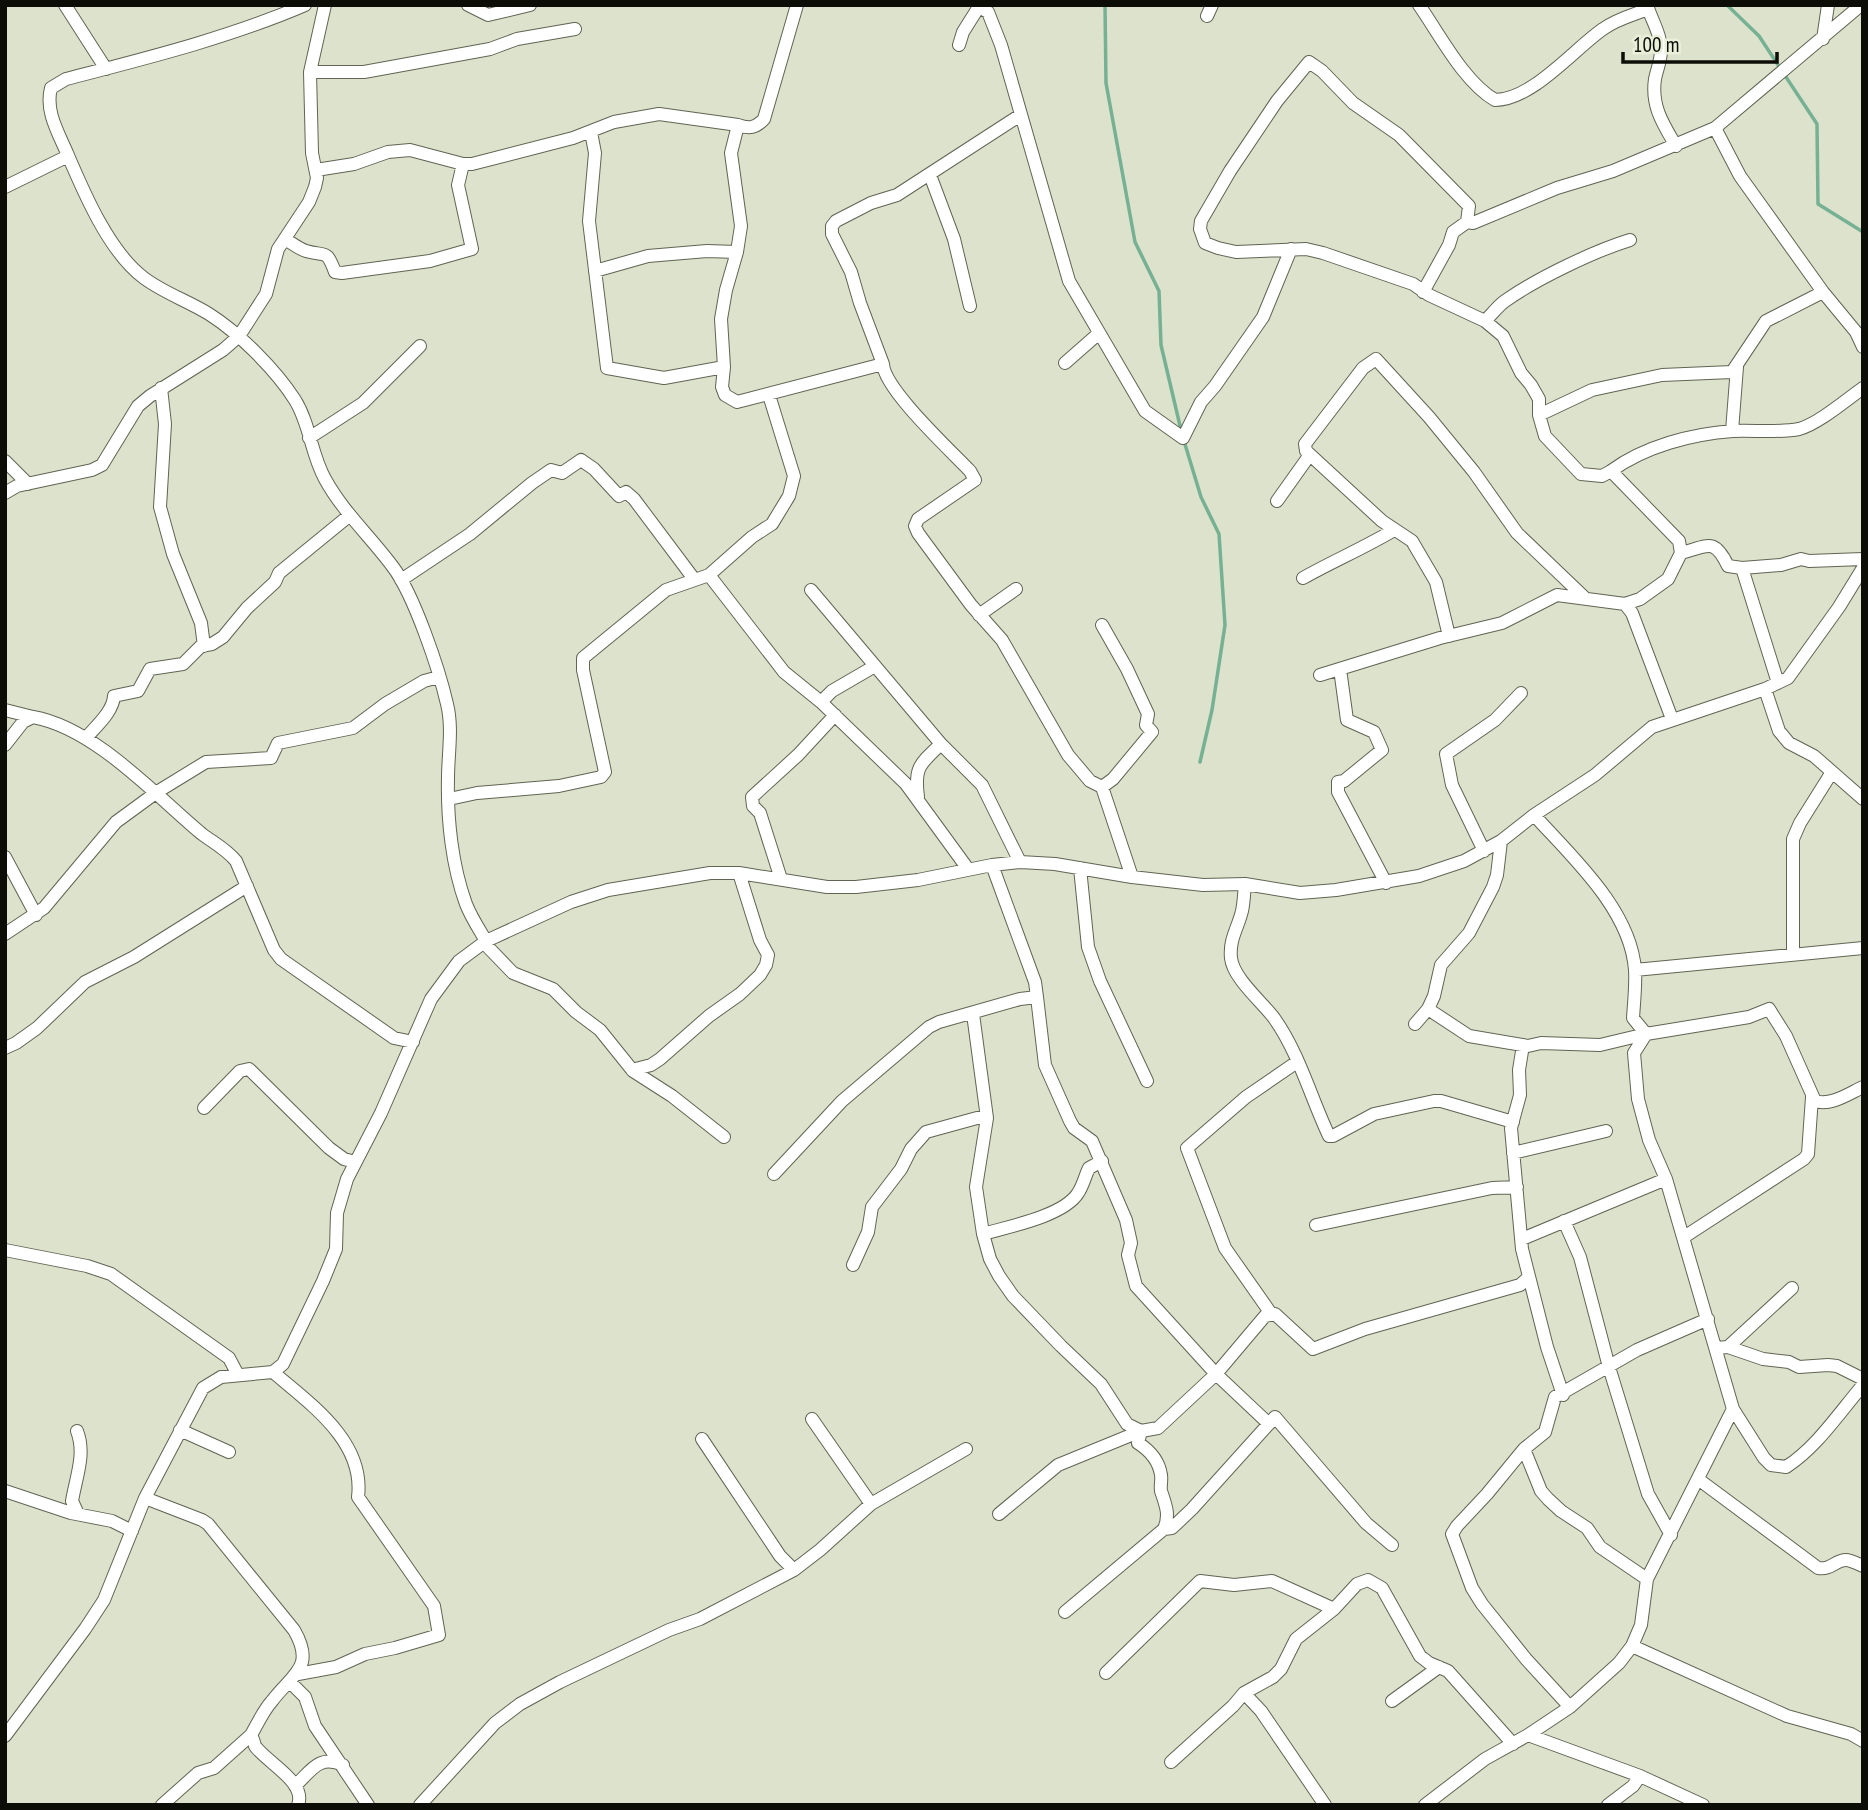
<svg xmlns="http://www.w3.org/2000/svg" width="1868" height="1810" font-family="'PT Sans Narrow',sans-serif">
  <rect width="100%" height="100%" fill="#dde2cd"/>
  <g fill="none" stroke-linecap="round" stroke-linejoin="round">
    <path stroke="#75b192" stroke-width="3.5" d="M1105 5 1106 83 1135 242 1159 291 1161 345 1181 430
      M1727 5 1759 36 1817 124 1818 204 1863 232
      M1184 441 1201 497 1219 534 1225 625 1212 710 1200 762"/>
    <g stroke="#606452" stroke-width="14">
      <path id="street" d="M65 5 106 69
        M305 5C228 38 147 58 66 79L51 88C45 111 58 132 67 153 84 193 109 252 144 278 164 293 188 301 209 314 239 333 276 370 295 400 310 424 311 454 325 479 343 512 371 537 393 567 414 595 439 669 447 704 453 728 448 754 448 778 447 819 452 866 466 904 471 917 479 929 486 941
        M468 5 488 15 530 5
        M1419 5C1440 35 1464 82 1495 100 1532 100 1574 49 1603 29 1616 19 1633 15 1648 9
        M1647 5C1651 19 1660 32 1661 47 1662 58 1657 69 1655 79 1651 106 1663 124 1676 146
        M979 7 988 12 1001 45 1069 281 1145 411 1183 438 1201 402 1215 386 1263 317 1291 249
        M1207 16 1212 5
        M1823 39 1828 5
        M959 45 963 32 980 5
        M310 72H364L490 49 517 39 575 29
        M1019 116 897 195 871 203 836 221 832 226V234L851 272 860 303 883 364C884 389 951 451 970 471L975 480 918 519 915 526 918 533 971 605 1002 640 1068 755 1090 781 1102 787 1132 877
        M738 125 731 153 741 226 737 252 726 290 721 319 724 367 722 387 725 395 737 402 883 364
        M1715 128 1740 176 1823 292 1856 332 1863 347
        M591 132 595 153 589 221 607 368 664 378 724 367
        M316 170 354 164 388 152 410 150 463 164H472L573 138 614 122 659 114 738 125C749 129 756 128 764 119L797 5
        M930 175 954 239 970 306
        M5 187 68 156
        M285 239C292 243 299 249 306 251 326 257 326 248 335 272L342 273 430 261 472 249 458 185 463 164
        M595 271 648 256 707 251 737 252
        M1423 292 1449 245 1453 232 1467 222
        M1485 321C1492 314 1498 306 1505 301 1536 279 1594 251 1630 240
        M1065 363 1098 334
        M161 388 165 424 160 507 173 554 201 623 204 646
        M1539 415 1592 390 1662 375 1732 372 1766 321 1823 292
        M1732 431 1737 367
        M309 438 363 403 420 346
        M5 461 28 484
        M1611 471C1645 446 1692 434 1733 431 1754 430 1778 433 1799 429 1818 424 1846 400 1863 388
        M5 493 17 486 92 470 102 465 138 406 150 396 223 350 239 336 266 294 278 249 309 202 315 187 317 178 312 153 310 72 325 5
        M1277 501 1309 456
        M1742 568 1781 565 1801 559 1809 561 1863 559
        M709 575 784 672 821 702 906 784 968 869
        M1303 578C1333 561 1364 548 1394 530
        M401 580 470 534 532 483 551 470 562 473 581 460 594 469 619 496 626 492 634 499 694 579
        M811 590 941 744 982 785 1020 862
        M1625 604 1640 599 1668 579 1681 553
        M979 615 1016 589
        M1449 636 1436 582 1412 541 1382 521 1306 451 1305 444 1363 368 1376 359 1429 417 1474 472 1517 533 1584 597
        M1340 669 1347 720 1374 732 1382 750 1344 781 1338 782V792L1386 883
        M1320 675 1440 638 1502 623 1557 595 1625 604 1632 613 1672 719
        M1778 683 1742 568 1728 566C1714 537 1708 546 1681 553L1679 541 1611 471 1602 476 1581 474 1545 436 1539 415V399L1531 385 1521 373 1503 336 1485 321 1429 295 1413 284 1323 253 1306 249 1236 252 1218 248 1205 243 1200 229 1201 221 1230 171 1277 101 1309 62 1322 71 1353 103 1399 135 1469 206 1467 222 1473 223 1557 188 1613 171 1715 128 1861 5
        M1765 689 1779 731 1789 743 1814 756 1863 799
        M821 702 832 691 875 666
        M5 710 33 717
        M86 738C96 726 113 712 114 696L138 691 150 669 183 664 201 646 212 644 223 637 247 608 275 582 279 573 350 515
        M5 745 23 722 33 717C95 728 155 795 202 834 214 843 226 849 236 861L274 950 281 959 394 1038 413 1042
        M1102 787 1113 779 1152 732 1146 725 1148 714 1127 669 1102 625
        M918 797C914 767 920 764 941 744
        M449 799 477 793 559 786 601 777 605 772 583 670V658L666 590 709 575 752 537 772 524 789 496 794 476 769 395
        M1534 815C1572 857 1631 910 1635 970 1636 985 1634 1002 1633 1018L1646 1034 1634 1053 1638 1099 1649 1140 1666 1179 1733 1409 1764 1458 1771 1465 1786 1467C1817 1447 1839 1413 1863 1385
        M1484 851 1452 785 1446 754 1495 720 1521 693
        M5 857 36 915
        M1080 868 1088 947 1100 981 1147 1081
        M781 879 760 813 753 806 752 797 798 755 835 715
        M1245 884C1244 893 1244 902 1242 911 1238 928 1229 939 1231 958 1233 978 1262 1002 1274 1018 1299 1053 1311 1098 1329 1136H1333L1374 1114 1434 1101H1441L1513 1122
        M5 934 44 908 116 822 157 792 206 762 271 758 278 743 353 728 385 704 424 681 439 677
        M484 943 513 973 553 989 576 1012 600 1030 633 1071 672 1096 724 1137
        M1793 955V839L1800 823 1832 772
        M1635 970 1863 948
        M1037 997 1045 1065 1070 1121 1074 1128 1092 1141 1126 1220 1131 1243 1128 1255 1136 1286 1216 1374 1269 1424
        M1428 1009 1469 1036 1528 1046 1541 1043 1600 1045 1646 1034 1749 1017 1769 1009 1786 1036 1815 1101C1831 1106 1848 1094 1863 1087
        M973 1014 987 1118 976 1187 983 1234 990 1259 999 1276 1013 1296 1061 1346 1101 1384 1127 1424 1141 1431 1138 1443C1149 1450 1159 1461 1161 1475 1162 1481 1160 1485 1161 1491 1166 1506 1170 1515 1164 1529L1065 1612
        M1415 1024 1428 1009 1434 996 1441 965 1469 933 1493 887 1497 875 1501 841
        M1523 1045 1519 1070 1520 1095 1511 1128 1522 1249 1547 1347 1563 1395
        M5 1048 16 1043 37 1028 85 982 134 957 247 886
        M632 1070 651 1065 660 1059 709 1016 740 994 760 975 766 965 768 955 760 940 739 873
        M204 1108 240 1071 249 1069 329 1148 344 1159 355 1162
        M1513 1153 1606 1131
        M774 1174 842 1101 929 1027 939 1022 1020 999 1037 997 1035 982 992 865
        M1564 1221 1580 1257 1609 1367 1648 1494 1671 1535
        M1316 1225 1492 1188 1517 1187
        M983 1234C1007 1227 1064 1216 1078 1193 1083 1186 1085 1176 1089 1168L1102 1161
        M1684 1237 1804 1159 1808 1154 1812 1097
        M1522 1239 1666 1179
        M5 1250 87 1266 111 1274 229 1358 238 1375
        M853 1265 868 1232 872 1207 901 1169 911 1149 926 1132 977 1118H987
        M1272 1315 1225 1248 1187 1148 1246 1097 1297 1062
        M1728 1347 1792 1288
        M1716 1348 1728 1347 1763 1359 1789 1362 1799 1367 1828 1365 1837 1366 1863 1379
        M273 1372C310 1404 365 1441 358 1497L434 1606 439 1635 395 1648 365 1654 336 1667 298 1674
        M812 1419 871 1504
        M180 1430 229 1452
        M77 1431C86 1454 76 1477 72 1501L78 1514
        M702 1439 780 1556 794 1570
        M1524 1449 1541 1491 1548 1499 1561 1511 1587 1528 1600 1547 1647 1579
        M1698 1479 1818 1568C1832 1570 1835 1560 1846 1560 1851 1560 1858 1564 1863 1566
        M5 1491 71 1513 112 1521 132 1531
        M145 1498 202 1520 208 1524 294 1630C316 1668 292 1674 272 1701 263 1711 258 1723 251 1735 252 1736 255 1745 255 1746 266 1762 307 1782 298 1805
        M999 1514 1058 1465 1141 1431 1158 1428 1216 1374 1265 1316 1275 1314 1313 1349 1365 1329 1520 1285 1529 1277
        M1164 1529 1172 1528 1192 1509 1275 1417 1366 1523 1392 1545
        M1632 1646 1787 1716 1851 1734 1863 1741
        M1106 1673 1200 1581 1234 1585 1272 1581 1334 1609
        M290 1682 305 1697 315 1726 368 1805
        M1244 1693 1261 1711 1325 1805
        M1392 1701 1439 1667
        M1570 1707 1526 1659 1482 1604 1472 1588 1452 1534 1457 1526 1487 1494 1524 1449 1545 1432 1555 1397 1637 1350 1708 1319
        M1528 1735 1640 1776 1703 1805
        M5 1736 85 1629 104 1600 145 1498 203 1388 221 1377 273 1372 283 1364 323 1281 336 1249 337 1213 347 1179 381 1113 431 999 459 961 486 941 571 902 608 890 710 873H739L827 887H856L918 880 992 865 1020 862 1055 864 1132 877 1203 885 1245 884 1300 893 1336 890 1419 876 1464 861 1501 841 1534 815 1595 775 1652 727 1765 689 1788 678 1839 607 1863 568
        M1171 1762 1233 1706 1244 1693 1273 1677 1281 1669 1296 1639 1334 1609 1357 1584 1368 1580 1382 1588 1420 1656 1429 1663 1448 1671 1513 1744
        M295 1786C311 1771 319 1754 343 1765
        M162 1805 198 1773 214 1768 251 1735
        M420 1805 495 1723 520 1704 560 1682 669 1630 700 1619 794 1570 820 1550 871 1504 966 1449
        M1425 1805 1485 1759 1528 1735 1570 1707 1619 1663 1632 1646 1641 1625 1647 1579 1733 1409
        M1608 1805 1633 1786 1640 1776"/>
    </g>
    <use href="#street" stroke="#fff" stroke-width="12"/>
  </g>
  <rect width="1868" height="1810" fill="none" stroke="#0c0d07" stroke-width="14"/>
  <path d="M1623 52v10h154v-10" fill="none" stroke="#0c0d07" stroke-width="3.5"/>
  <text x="1633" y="52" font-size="21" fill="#0c0d07" stroke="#eaefda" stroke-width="5" paint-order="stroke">100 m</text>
</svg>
